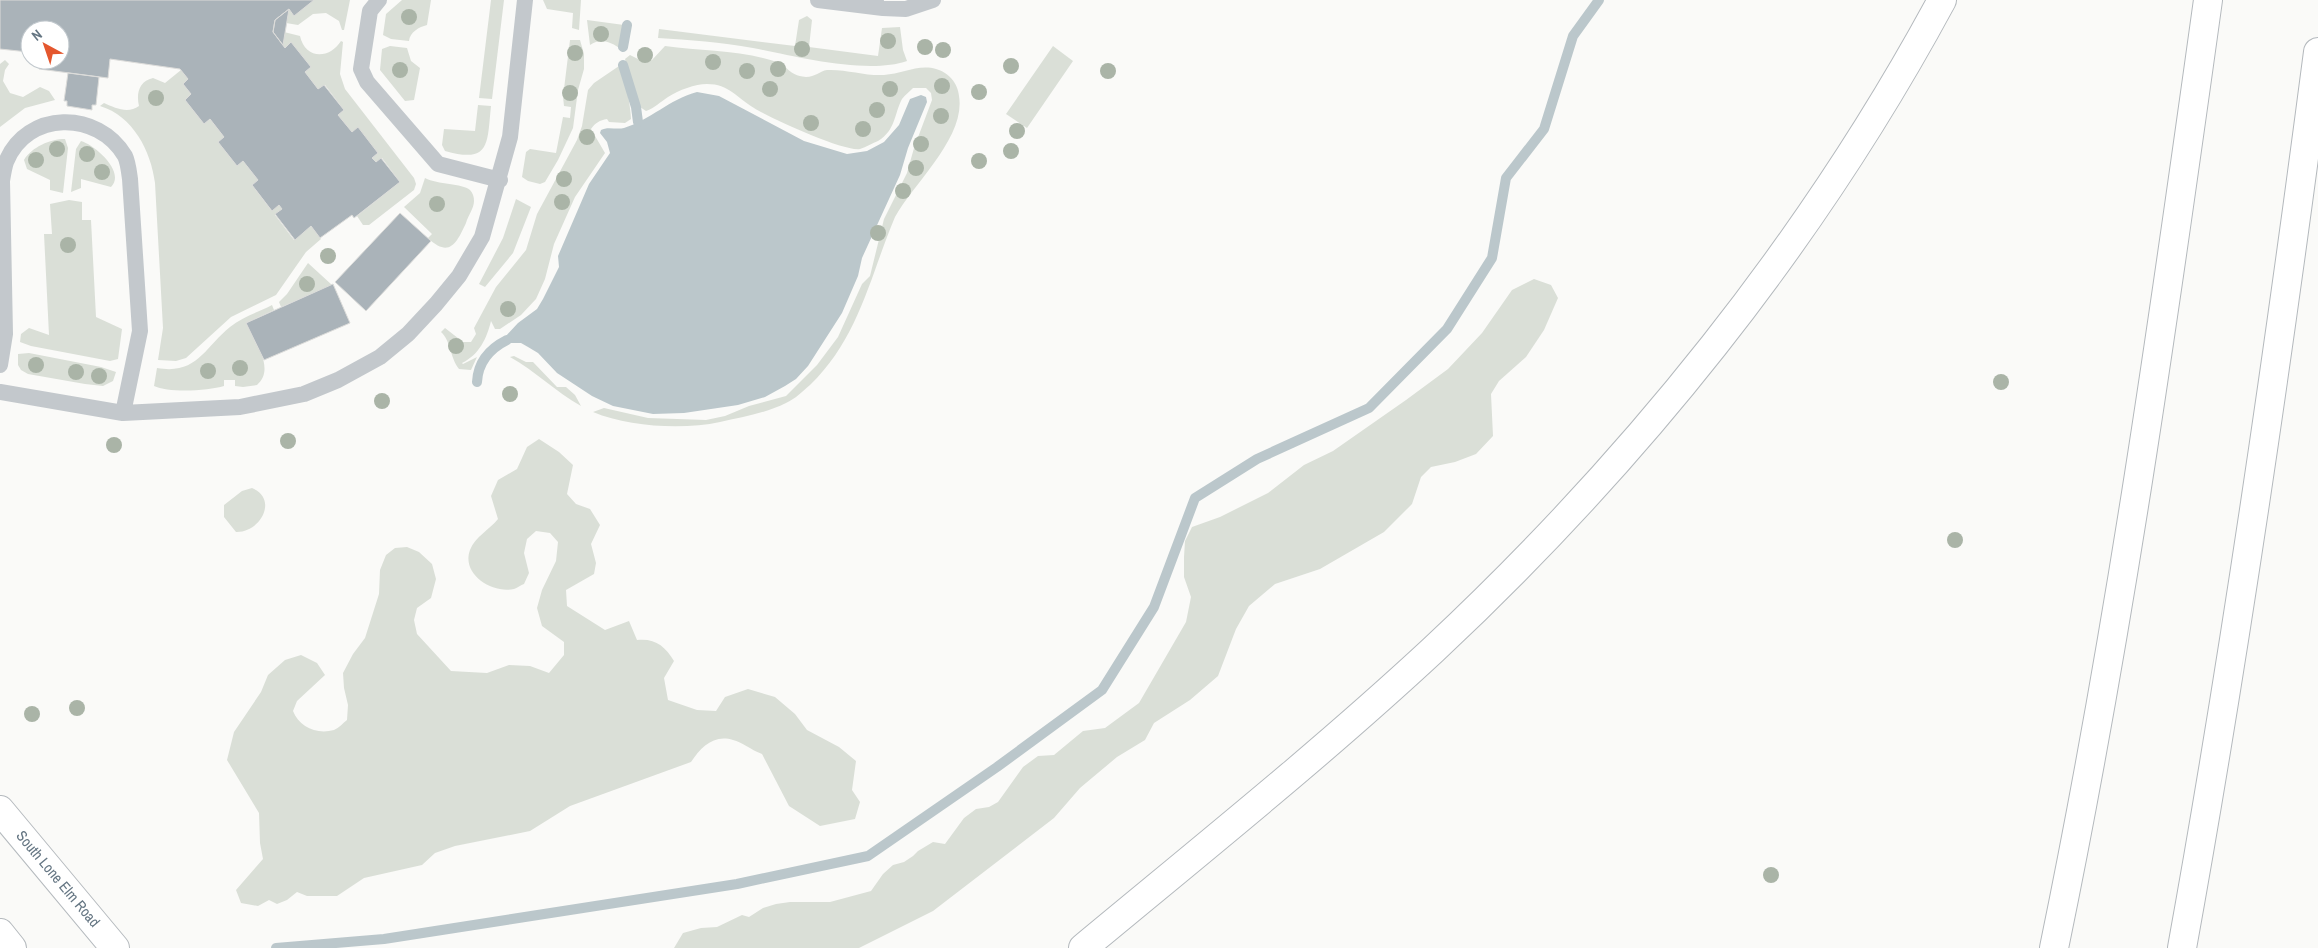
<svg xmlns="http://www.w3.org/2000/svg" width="2318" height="948" font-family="'Archivo Narrow',sans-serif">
  <rect width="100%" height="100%" fill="#fafaf8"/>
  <path fill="#dadfd7" d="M314 0H350L344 30H342L339 21 326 13 313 14 298 25 286 23 289 9Z
    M402 0H431L427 25C419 27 410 32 409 41L391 39 383 35 386 14Z
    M491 0H504L492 99 479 98Z
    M543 0H581L579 30 572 28 573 13 547 9Z
    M807 16 812 20 809 47 878 56 882 28 900 27 903 50 907 61C867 75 794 56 753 48 721 42 689 40 658 38L659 29 795 46 799 20Z
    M587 20 624 25 621 49C611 42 601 37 590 45Z
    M284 32 300 36C305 59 329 60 341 41L343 42 340 74 345 89 414 178 416 184 414 190 369 225H363L357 216 400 182 382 158 376 162 372 158 378 153 358 128 352 132 338 115 344 110 325 85 318 89 305 72 311 67 291 43 285 48 282 44Z
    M570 40H580L584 54V69L578 90 573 128 558 160 545 182 540 184 528 181 522 177 526 152 530 149 556 153 563 117 570 118 571 107 564 106 563 97Z
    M390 46 407 48 411 61 420 68 414 100 405 101 380 70 382 49Z
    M665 46C702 51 742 50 777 62 788 65 787 75 806 77 815 77 820 71 827 70 846 69 865 76 884 75 902 74 918 64 936 69 948 72 958 83 959 96 966 137 914 183 895 217 870 276 859 338 810 385 803 391 795 399 786 403 766 413 742 417 720 422 683 430 629 427 593 412L604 408 648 418 706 420 725 416 749 406 786 396 817 365 838 337 862 284 870 276 884 219 907 173 914 148 932 100 931 93 926 88H913C910 91 905 95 902 99 894 114 896 130 878 141 873 143 866 147 860 149 844 152 770 118 754 108 737 98 729 84 707 84 695 84 679 90 668 97 660 102 655 108 646 111L640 107 625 59 630 55 644 62 652 60Z
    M1053 46 1073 61 1027 128 1006 114Z
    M5 60 9 64 5 70 3 81 10 93 23 97 40 87 49 91 55 100 25 108 0 127V64Z
    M619 66C625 74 631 108 631 119L625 123 609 122 607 119C600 120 595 123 591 129L605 153 575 197 554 244 545 279 536 299 521 315 500 329H495L491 321C487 338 479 355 462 363L463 364 477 357 471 370 459 369C450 358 451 341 441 332L445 328 463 342H471L476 334 474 328 496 287 526 250 537 214 577 140 582 126 588 90 594 83Z
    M181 70 188 79 183 84 191 94 185 100 204 124 210 119 224 137 218 142 237 166 243 161 258 180 252 185 271 210 279 205 282 209 275 215 294 240 311 226 321 239 306 252 276 295 231 317 186 358 176 361 158 360 163 328 155 183C151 151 133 116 100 106L104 103C115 108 128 114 139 106 136 94 139 81 153 78L165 83Z
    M478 105 491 106C487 143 491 164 445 151L442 145 444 129 475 131Z
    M65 139 68 148 63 193 50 190V180L27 169 24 160C32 147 50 139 65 139Z
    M81 141C95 145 126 172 111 187L81 179V188L71 192 76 149Z
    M425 178C438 185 462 183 470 190 473 193 474 197 474 201 474 208 468 216 466 223 457 242 450 259 428 238L432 234 404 207 420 193Z
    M516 199 531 207 513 253 485 287 479 284 503 238Z
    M69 200 82 202V220H91L96 317 122 329 118 359 110 361 31 346 20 342 21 334 29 328 49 335 44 234H52L50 204Z
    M308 263 332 285 281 307 279 302 287 294Z
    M1534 279 1551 285 1558 298 1544 330 1526 357 1499 381 1491 394 1493 436 1476 454 1455 462 1431 467 1421 477 1412 504 1384 532 1320 569 1275 584 1249 606 1236 629 1218 676 1190 700 1154 723 1145 740 1117 757 1080 788 1054 818 933 911 859 948H674L683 933 701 928 717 927 742 915 749 917 763 908 776 904 790 902H830L871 891 883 874 893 865 904 862 913 856 918 851 933 842 945 844 964 818 976 809 989 807 998 802 1023 767 1038 756 1054 755 1083 731 1105 728 1139 703 1186 622 1191 597 1184 577V557L1185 541 1192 527 1220 517 1268 493 1304 465 1333 451 1406 400 1448 369 1482 333 1512 290Z
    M272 305 274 310 246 323C254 340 276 369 257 385L243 387 235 386V380H224V386C208 391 168 393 154 386L157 368C197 375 204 348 230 327 242 317 259 312 272 305Z
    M29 353 101 367 116 372 113 381 103 386 85 384 28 374 21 370 18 365V354Z
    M514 356 526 362H533L557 387H566L575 395 581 406C556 392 535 371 510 357Z
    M539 439 559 452 573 465 567 494 576 504 590 509 600 525 591 544 596 563 594 574 566 590 567 606 605 630 629 621 637 640C655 638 665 646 674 661L664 678 668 700 697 710 716 711 725 697 748 689 775 697 795 714 807 730 839 747 856 761 852 790 860 802 855 819 820 826 789 806 762 754C751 750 742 742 733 740 714 734 701 747 691 762L570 806 530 831 455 846 435 853 422 865 364 878 337 896H307L297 892 287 900 277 904 269 900 258 906 241 903 236 890 263 859 260 843 259 813 227 760 234 732 261 692 268 675 285 660 301 655 317 663 325 675 297 701 293 711C299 727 317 735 334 730 339 728 343 723 347 720L348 705 344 688 343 673 353 654 365 638 379 594 380 570 386 555 395 548 407 547 419 552 432 564 436 579 431 598 417 608 414 620 417 634 451 671 487 673 509 665 530 666 549 673 564 655V642L542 626 537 608 542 590 556 561 558 542 550 533 536 531 527 539 524 553 529 573 524 584C521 585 517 588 514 589 492 594 461 574 470 550 475 537 490 529 498 519L491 496 498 480 517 469 527 447Z
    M252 488C279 499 260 533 236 532L224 517V505L242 491Z"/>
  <path fill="#bbc7cb" d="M697 92 719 96 804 141 847 154 867 151 884 142 899 125 910 99 921 95 926 97 927 102 908 148 900 175 862 258 858 276 842 313 808 366 796 379 785 386 765 397 738 405 684 413 653 414 613 406 592 396 557 373 538 353 528 347 521 343H508L505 337 518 323 537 309 543 299 559 267 558 256 589 184 610 153 607 142 600 133 601 130C608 126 616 130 624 128 650 120 670 99 697 92Z"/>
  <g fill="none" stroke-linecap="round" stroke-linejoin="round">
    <path stroke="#bbc7cb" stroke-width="10" d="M623 47 627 25
      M623 65 636 107 638 122
      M477 382C478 362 489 349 507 340
      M276 948 384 939 737 884 868 856 997 767 1102 690 1154 607 1195 498 1257 459 1369 408 1447 329 1492 258 1506 178 1544 129 1573 36 1599 0"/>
  </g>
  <path fill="#aab3b9" stroke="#dcdcda" d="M0 0H314L294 16 289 9 275 20 273 32 285 48 291 42 311 67 305 72 318 89 324 85 344 110 338 115 352 132 358 127 378 153 372 158 376 162 381 158 400 182 354 218 352 215 320 238 311 226 295 240 275 214 282 209 279 205 272 211 252 185 258 180 243 161 237 166 218 142 224 137 210 119 204 124 185 100 191 94 183 84 188 79 180 69 110 59 108 78 39 69 40 60H60V30H30L28 52 0 49Z
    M289 9 283 45 273 32 275 20Z
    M68 73 99 77 96 105H92V110L67 106V101H64Z
    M400 213 431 241 366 311 335 282Z
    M333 284 350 323 264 360 246 323Z"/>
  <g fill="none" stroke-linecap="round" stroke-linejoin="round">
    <g stroke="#b5babe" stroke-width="30">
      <path id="primary" d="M0 810 115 948
        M0 933 12 948"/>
    </g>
    <g stroke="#b4b9bd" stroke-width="30">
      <path id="motorway" d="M1083 948C1201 850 1321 754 1433 650 1634 462 1811 243 1942 0
        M2054 948C2119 634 2164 317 2208 0
        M2182 948C2236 650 2279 351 2318 52"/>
    </g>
    <path stroke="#c3c8cc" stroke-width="16" d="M379 0 370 11 361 69 367 82 438 164 500 180
      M818 0 883 8 906 9 933 0
      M0 365 5 334 2 181C3 175 4 168 6 162 27 110 98 110 125 156 128 162 129 172 130 179L140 331 123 413
      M0 392 123 413 240 407 304 394 338 380 380 357 408 334 436 304 459 276 482 237 510 137 525 0"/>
    <use href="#primary" stroke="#fff" stroke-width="28"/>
    <use href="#motorway" stroke="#fff" stroke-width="28"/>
  </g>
  <g fill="#aab4a7">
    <circle cx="409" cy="17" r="8"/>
    <circle cx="601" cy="34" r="8"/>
    <circle cx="888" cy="41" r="8"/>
    <circle cx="925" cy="47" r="8"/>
    <circle cx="802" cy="49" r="8"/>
    <circle cx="943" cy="50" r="8"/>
    <circle cx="575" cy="53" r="8"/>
    <circle cx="645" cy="55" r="8"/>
    <circle cx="713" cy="62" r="8"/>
    <circle cx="1011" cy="66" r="8"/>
    <circle cx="778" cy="69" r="8"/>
    <circle cx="400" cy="70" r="8"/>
    <circle cx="747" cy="71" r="8"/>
    <circle cx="1108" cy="71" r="8"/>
    <circle cx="942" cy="86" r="8"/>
    <circle cx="770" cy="89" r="8"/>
    <circle cx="890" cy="89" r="8"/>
    <circle cx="979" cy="92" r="8"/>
    <circle cx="570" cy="93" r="8"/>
    <circle cx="156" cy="98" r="8"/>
    <circle cx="877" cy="110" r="8"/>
    <circle cx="941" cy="116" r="8"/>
    <circle cx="811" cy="123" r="8"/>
    <circle cx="863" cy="129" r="8"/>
    <circle cx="1017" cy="131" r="8"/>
    <circle cx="587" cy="137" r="8"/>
    <circle cx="921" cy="144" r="8"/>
    <circle cx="57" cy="149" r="8"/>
    <circle cx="1011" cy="151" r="8"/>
    <circle cx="87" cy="154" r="8"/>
    <circle cx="36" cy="160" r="8"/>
    <circle cx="979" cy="161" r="8"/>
    <circle cx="916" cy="168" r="8"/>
    <circle cx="102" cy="172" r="8"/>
    <circle cx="564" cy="179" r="8"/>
    <circle cx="903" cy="191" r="8"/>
    <circle cx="562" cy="202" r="8"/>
    <circle cx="437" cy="204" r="8"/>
    <circle cx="878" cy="233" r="8"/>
    <circle cx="68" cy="245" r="8"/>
    <circle cx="328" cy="256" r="8"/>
    <circle cx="307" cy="284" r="8"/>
    <circle cx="508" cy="309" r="8"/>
    <circle cx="456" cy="346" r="8"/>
    <circle cx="36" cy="365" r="8"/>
    <circle cx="240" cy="368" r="8"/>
    <circle cx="208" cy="371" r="8"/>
    <circle cx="76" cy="372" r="8"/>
    <circle cx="99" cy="376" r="8"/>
    <circle cx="2001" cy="382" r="8"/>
    <circle cx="510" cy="394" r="8"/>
    <circle cx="382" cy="401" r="8"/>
    <circle cx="288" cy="441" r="8"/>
    <circle cx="114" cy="445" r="8"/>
    <circle cx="1955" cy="540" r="8"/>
    <circle cx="77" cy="708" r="8"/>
    <circle cx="32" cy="714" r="8"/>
    <circle cx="1771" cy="875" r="8"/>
  </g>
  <g text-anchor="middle" stroke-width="5" stroke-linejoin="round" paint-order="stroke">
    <g font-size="15" fill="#657683" stroke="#fff">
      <text transform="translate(58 879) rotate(50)" y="5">South Lone Elm Road</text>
    </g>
  </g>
  <g transform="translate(45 45) rotate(320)"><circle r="24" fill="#ffffff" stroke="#c1c8cd"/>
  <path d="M0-4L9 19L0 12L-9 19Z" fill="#e4572e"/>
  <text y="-8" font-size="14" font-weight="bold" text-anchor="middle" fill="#657683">N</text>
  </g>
</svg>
